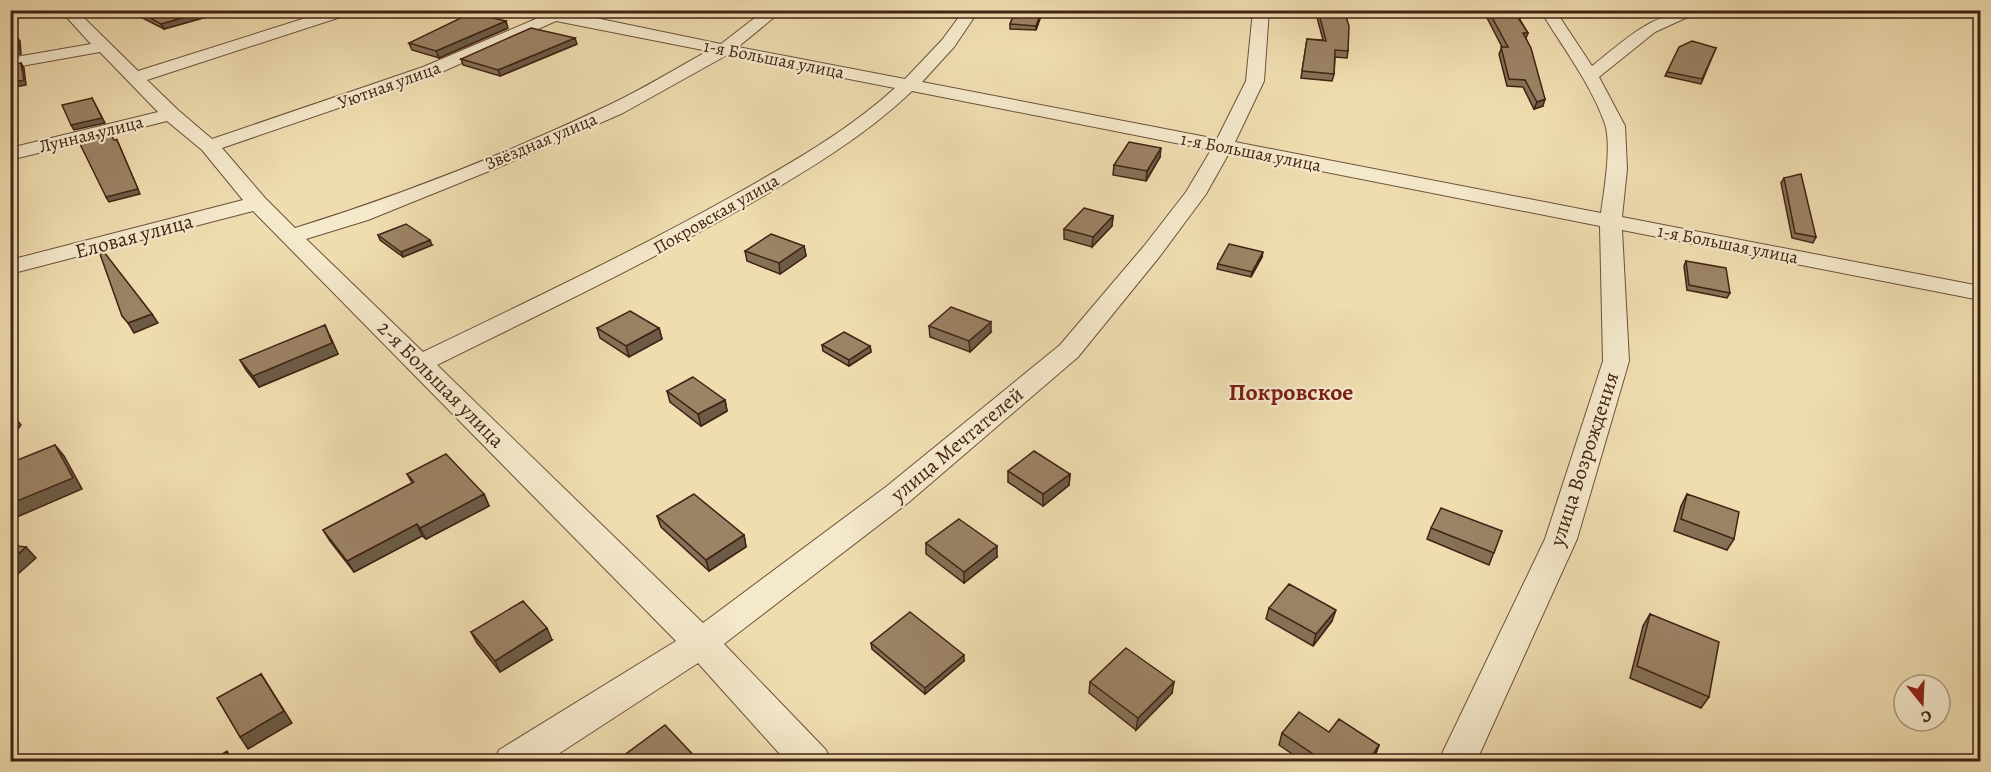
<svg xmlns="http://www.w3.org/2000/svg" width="1991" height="772" font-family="Alegreya,serif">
  <rect width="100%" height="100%" fill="#efddb0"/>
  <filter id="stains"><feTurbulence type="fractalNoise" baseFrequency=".00333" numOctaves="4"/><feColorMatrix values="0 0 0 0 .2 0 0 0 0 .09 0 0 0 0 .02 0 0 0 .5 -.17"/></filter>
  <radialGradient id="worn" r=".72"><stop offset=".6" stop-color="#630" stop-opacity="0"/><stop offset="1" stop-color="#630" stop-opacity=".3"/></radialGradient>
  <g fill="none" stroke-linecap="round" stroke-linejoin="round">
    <g stroke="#6c513b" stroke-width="2">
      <path id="minor" d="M60 10H76L138 71 331 10H355L353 13 147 80 178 110 212 139 423 67 538 18 517 13 515 10H557L721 44 765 10H783L738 47 905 79 942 40 964 10H979L954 47 922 82 1217 139 1246 81 1253 10H1269L1264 81 1235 142 1601 213C1604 190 1612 146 1605 124 1591 84 1562 46 1540 10H1555L1592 66C1629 37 1654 10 1703 10L1655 32 1599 77 1625 126 1627 169 1622 217 1980 286V300L1622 230 1629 361 1577 539 1476 762H1438L1545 539 1603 361 1600 226 1229 153 1206 194 1160 256 1078 357 909 502 724 644 826 750 831 762H787L698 663 546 762H494L499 750 676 641 253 211 10 274V260L243 200 202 150 167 121 10 160V148L158 112 100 52 10 68V58L91 44ZM556 21 708 51C675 69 643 89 609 105 508 153 402 195 295 228L265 198 222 148 435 75ZM727 55 895 88C848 131 791 163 736 194 634 251 529 301 423 352L306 239 368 220 504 165 623 113ZM912 91 1211 150 1186 192 1144 246 1060 345 887 486 703 623 437 365C542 313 647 263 748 205 806 171 864 137 912 91Z"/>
    </g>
    <use href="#minor" fill="#f5e9cc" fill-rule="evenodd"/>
  </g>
  <path fill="#857157" stroke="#412214" stroke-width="1.5" d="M127 10H231L164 29Z
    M1016 10H1043L1036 30 1010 29V24Z
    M1315 10H1344L1348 51 1347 58 1335 57 1334 74 1332 81 1301 78 1307 39 1323 40Z
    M1483 10H1519L1521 13 1520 20 1528 33 1526 38 1543 106 1534 109 1523 87 1507 86 1499 54 1502 47Z
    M508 28 439 58 412 50 409 43Z
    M577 44 500 76 463 65 461 59Z
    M1716 48 1701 84 1665 76 1667 72Z
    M1160 157 1146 181 1113 175 1114 165Z
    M1784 178 1816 237 1813 243 1792 238 1781 183Z
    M1113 216 1112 226 1092 247 1064 239V229Z
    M378 235 432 245 403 257 380 240Z
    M804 246 806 256 780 274 747 261 745 251Z
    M1262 257 1251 277 1217 269 1218 264Z
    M1686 261 1730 293 1727 298 1687 290 1684 266Z
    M929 326 991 332 970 352 930 337Z
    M597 328H659L662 339 629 357 600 338Z
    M330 336 338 354 259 387 246 370 240 360Z
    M822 345 870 346 871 352 849 366 823 351Z
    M667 391 725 400 727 411 701 426 670 402Z
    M1008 471 1070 474 1069 485 1043 506 1008 482Z
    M407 474 484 494 489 506 426 539 422 536 354 572 330 541 323 530 412 483Z
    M1687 494 1734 539 1727 550 1674 531 1681 506Z
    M657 516 744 535 746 547 709 571 661 527Z
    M1431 528 1502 531 1489 565 1427 539Z
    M926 543 997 557 964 583 926 554Z
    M1269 608 1332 621 1313 646 1266 619Z
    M1650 614 1709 697 1701 708 1630 678 1643 626Z
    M471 632 552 640 500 672 477 643Z
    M871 643 964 661 925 694 872 649Z
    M1090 682 1172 693 1136 730 1089 693Z
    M1329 732 1379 745 1375 756 1371 762H1304L1279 745 1282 733Z"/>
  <path fill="#6c5c47" stroke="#412214" stroke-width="1.5" d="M209 10H231L164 29 161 24Z
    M1042 10H1043L1036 30V26Z
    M506 21 508 28 439 58 436 51Z
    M17 37 20 41 21 54 10 56V51Z
    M575 38 577 44 500 76 498 70Z
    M21 63 24 68 26 85 10 88V83Z
    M92 98 105 123 74 130 71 125Z
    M1545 99 1543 106 1534 109 1537 102Z
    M117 140 140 194 109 202 106 197Z
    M1161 148 1160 157 1146 181 1147 171Z
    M1113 216 1112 226 1092 247 1093 237Z
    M430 240 432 245 403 257 401 252Z
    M804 246 806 256 780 274 779 263Z
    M1263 252 1262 257 1251 277 1252 272Z
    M152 314 158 323 134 333 128 323Z
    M991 322V332L970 352 969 341Z
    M325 325 338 354 259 387 253 376Z
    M659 328 662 339 629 357 626 346Z
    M870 346 871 352 849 366V360Z
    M725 400 727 411 701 426 698 414Z
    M17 420 21 425 10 439V428Z
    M55 445 64 456 82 489 10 520V504Z
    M1070 474 1069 485 1043 506V494Z
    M484 494 489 506 426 539 420 528Z
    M417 524 422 536 354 572 347 561Z
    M744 535 746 547 709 571 706 560Z
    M997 546V557L964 583V572Z
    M26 547 36 558 10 581V561Z
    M1336 610 1332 621 1313 646 1316 634Z
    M547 628 552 640 500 672 495 661Z
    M964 655V661L925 694V688Z
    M261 674 292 723 248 749 240 737Z
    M1174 682 1172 693 1136 730 1138 718Z
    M1379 745 1375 756 1371 762H1368Z"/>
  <path fill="#9b8365" stroke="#412214" stroke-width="1.5" d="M135 10H209L161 24Z
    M1016 10H1042L1036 26 1010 24Z
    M1318 10H1344L1349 26 1348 51 1335 50 1334 74 1302 71 1307 39 1326 41Z
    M1488 10H1519L1521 13H1515L1528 33H1523L1531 48 1545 99 1537 102 1525 80 1509 79 1501 47H1508Z
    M471 13 506 21 436 51 409 43Z
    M531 28 575 38 498 70 461 59Z
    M17 37 19 49 10 51V38Z
    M1692 41 1716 48 1702 79 1667 72 1679 47Z
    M21 63 24 80 10 83V65Z
    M92 98 102 118 71 125 62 105Z
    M110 132 114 140H117L138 189 106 197 78 140Z
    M1129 142 1161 148 1147 171 1114 165Z
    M1801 174 1816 237 1795 233 1784 178Z
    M1084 208 1113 216 1093 237 1064 229Z
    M406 224 430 240 401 252 378 235Z
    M771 234 804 246 779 263 745 251Z
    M1229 244 1263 252 1252 272 1218 264Z
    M104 252 152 314 128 323 122 316 100 254Z
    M1686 261 1726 268 1730 293 1689 285Z
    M951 307 991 322 969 341 929 326Z
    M630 311 659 328 626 346 597 328Z
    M325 325 332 343 253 376 240 360Z
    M844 332 870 346 849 360 822 345Z
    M693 377 725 400 698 414 667 391Z
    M10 420H17L10 428Z
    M55 445 73 478 10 504V463Z
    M1034 451 1070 474 1043 494 1008 471Z
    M446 454 484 494 420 528 417 524 347 561 323 530 414 482 407 474Z
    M694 494 744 535 706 560 657 516Z
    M1687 494 1739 512 1734 539 1681 519Z
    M1441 508 1502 531 1494 553 1431 528Z
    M959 519 997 546 964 572 926 543Z
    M10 545 26 547 10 561Z
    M1289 584 1336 610 1316 634 1269 608Z
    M523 601 547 628 495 661 471 632Z
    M910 612 964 655 925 688 871 643Z
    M1650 614 1719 642 1709 697 1637 666Z
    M1126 648 1174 682 1138 718 1090 682Z
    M261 674 284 711 240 737 217 698Z
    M1299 712 1329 732 1339 719 1379 745 1368 762H1325L1282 733Z
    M665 725 698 760 697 762H627L623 756Z
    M227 751 233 762H210Z"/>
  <g text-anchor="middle" stroke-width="4.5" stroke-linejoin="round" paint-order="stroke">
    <g font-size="18" fill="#412214" stroke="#f5e9cc">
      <text transform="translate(774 59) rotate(11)" y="6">1-я Большая улица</text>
      <text transform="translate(389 85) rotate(-20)" y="6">Уютная улица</text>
      <text transform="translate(91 134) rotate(-14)" y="6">Лунная улица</text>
      <text transform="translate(541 141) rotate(-23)" y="6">Звёздная улица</text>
      <text transform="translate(1251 152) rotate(11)" y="6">1-я Большая улица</text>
      <text transform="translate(716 214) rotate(-30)" y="6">Покровская улица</text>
      <text transform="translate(1728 244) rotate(11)" y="6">1-я Большая улица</text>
    </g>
    <g font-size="21" fill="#412214" stroke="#f5e9cc">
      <text transform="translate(134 236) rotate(-15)" y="7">Еловая улица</text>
      <text transform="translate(441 384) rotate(45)" y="7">2-я Большая улица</text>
      <text transform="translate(957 444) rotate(-40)" y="7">улица Мечтателей</text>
      <text transform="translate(1584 459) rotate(-72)" y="7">улица Возрождения</text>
    </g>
    <g font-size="24" font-weight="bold" fill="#7a1f14" stroke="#f5e9cc">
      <text x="1291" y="400">Покровское</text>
    </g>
  </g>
  <rect width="1991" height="772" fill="none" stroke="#efddb0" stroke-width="36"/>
  <rect x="12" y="12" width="1967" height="748" fill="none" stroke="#412214" stroke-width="3"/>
  <rect x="18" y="18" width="1955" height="736" fill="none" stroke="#412214" stroke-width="1.5"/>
  <g transform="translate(1922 703) rotate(162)"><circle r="28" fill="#f5e9cc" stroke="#ad9982" stroke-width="1.5"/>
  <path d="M0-4.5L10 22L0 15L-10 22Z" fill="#8f2418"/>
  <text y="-9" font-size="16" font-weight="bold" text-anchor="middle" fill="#412214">С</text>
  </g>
  <rect width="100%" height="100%" filter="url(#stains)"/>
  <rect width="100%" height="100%" fill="url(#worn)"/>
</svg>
